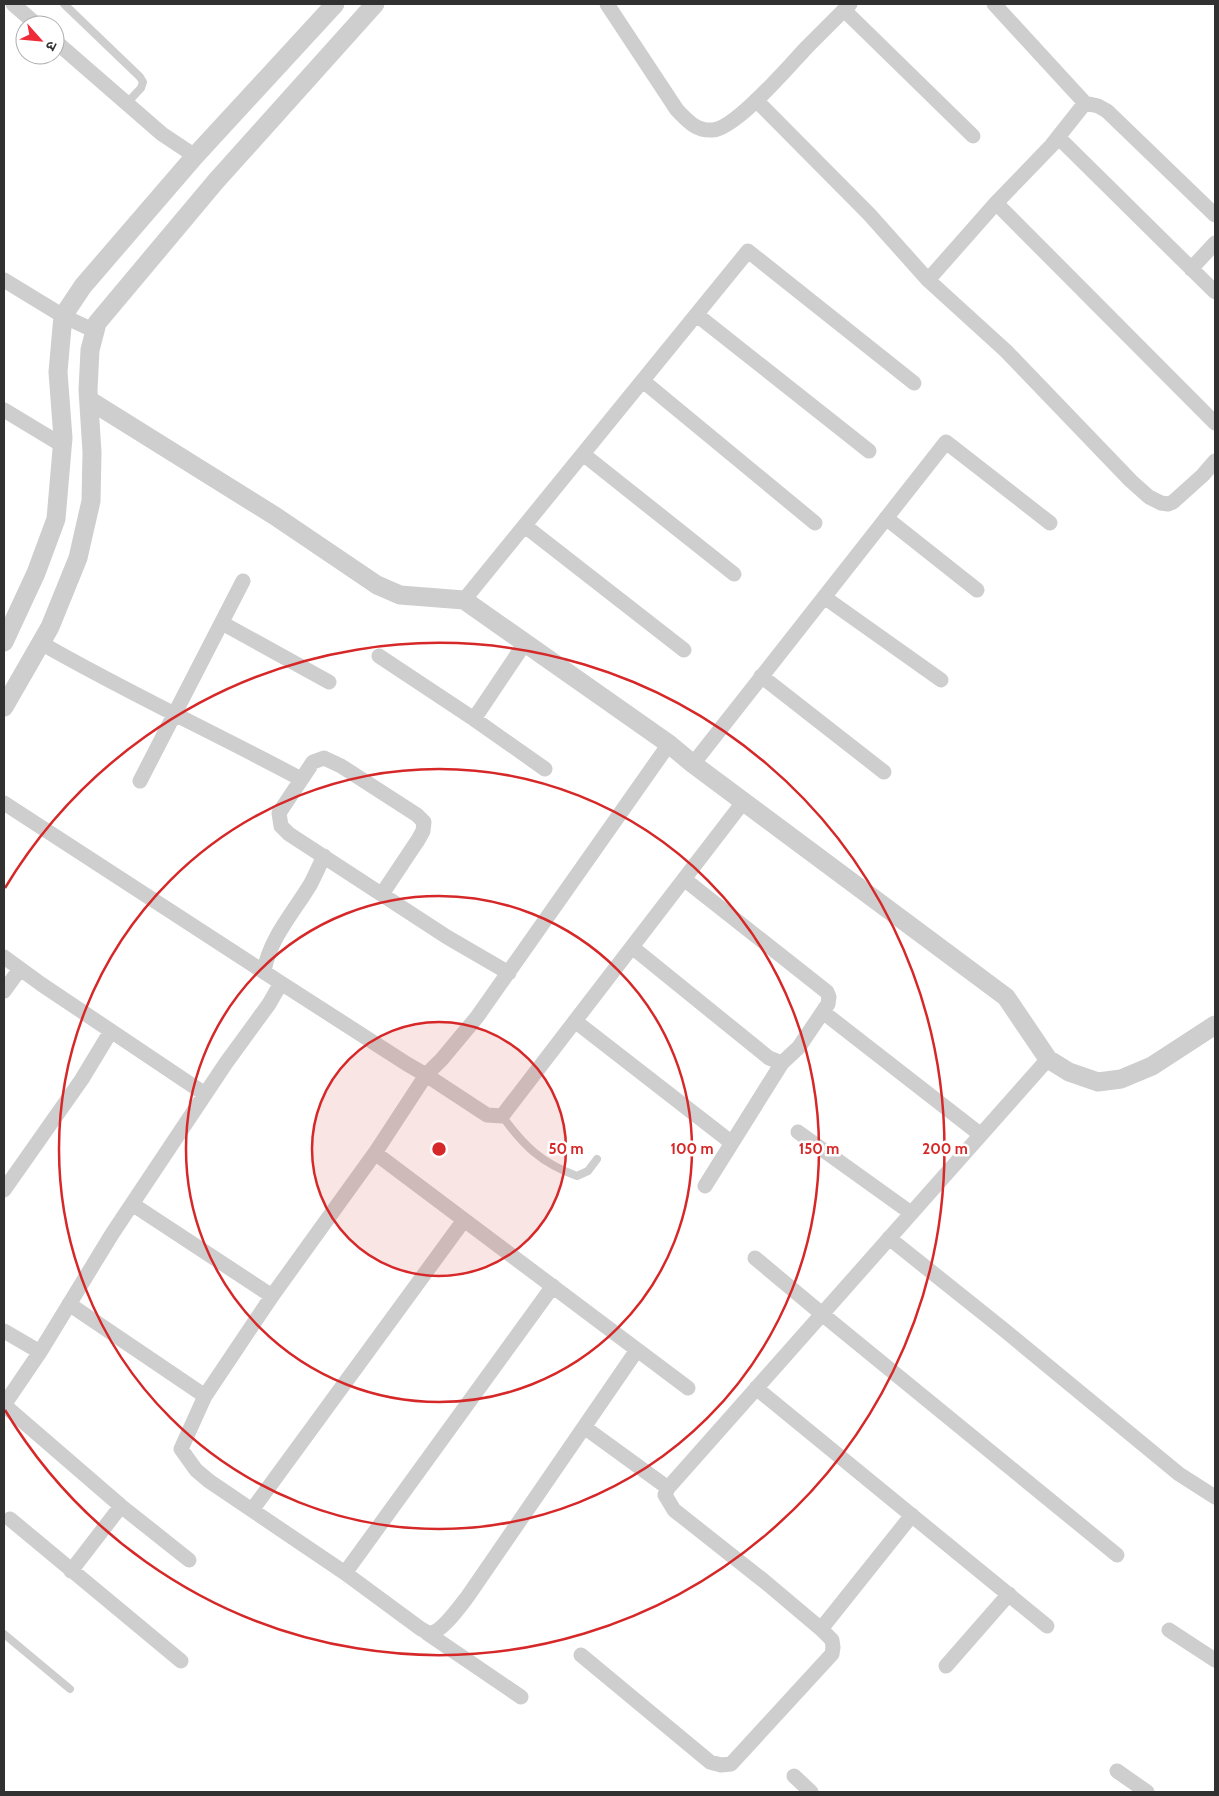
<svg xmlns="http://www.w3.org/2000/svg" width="1219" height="1796" font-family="Cabin,'Noto Sans Devanagari',sans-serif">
  <rect width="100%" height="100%" fill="#fff"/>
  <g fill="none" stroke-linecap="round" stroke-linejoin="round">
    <path stroke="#cecece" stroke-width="8" d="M64 4 140 77 143 82 141 88 127 103
      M502 1116C524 1146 541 1163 577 1176L588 1171 597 1159
      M4 1634 70 1689"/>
    <path stroke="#cecece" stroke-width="15" d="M13 4 37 25
      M607 4 677 110C688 121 696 131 712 130 735 130 790 65 807 47 821 33 836 18 850 4
      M844 10 973 136
      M55 41 162 134 195 156
      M756 100 869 214 928 280 1006 351 1131 481 1149 497 1161 503 1168 504 1173 502 1203 475 1215 461
      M1085 103 1098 106 1107 111 1215 215
      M1058 137 1215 292
      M996 203 1215 423
      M1191 269 1215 243
      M4 280 63 316 95 331
      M928 280 996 203 1051 146 1085 103 994 4
      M697 315 869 451
      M643 381 815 523
      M4 410 62 445
      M583 454 734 574
      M886 518 977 590
      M525 526 684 650
      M824 597 941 680
      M464 600 748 251 914 383
      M222 623 329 682
      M41 643C126 692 215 733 301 779
      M379 656 474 719 525 643
      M761 676 884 772
      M474 719 545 769
      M693 764 946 442 1050 523
      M140 781 243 581
      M4 803 281 983 269 1004 226 1063 112 1234 40 1352 4 1405
      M382 894 418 840 423 831 424 822 417 815 341 766 324 758 313 762 279 813 281 826 289 834 447 937 509 973
      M632 947 769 1058 782 1063 799 1047 828 1004 829 997 827 992 684 879
      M4 957 41 984 205 1094
      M264 971C270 938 293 913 310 885 315 876 319 866 324 856
      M281 983 407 1064 426 1075 442 1059 477 1017 669 744
      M4 991 20 969
      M823 1012 981 1135
      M575 1021 732 1143
      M798 1132 911 1213
      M375 1153 688 1388
      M705 1186 782 1063
      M4 1190 82 1079 111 1031
      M132 1204 272 1296
      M889 1238 1003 1329 1179 1474 1215 1497
      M755 1258 822 1314 1117 1555
      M69 1304 205 1396
      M4 1331 40 1352
      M637 1350 468 1596C461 1605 440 1635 428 1633 427 1632 423 1630 421 1629L345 1573 209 1481 196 1470 181 1449 205 1396 272 1296 375 1153 426 1075 487 1115 502 1116 744 801
      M756 1388 1047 1626
      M4 1405 121 1506 189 1560
      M584 1427 668 1488
      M252 1510 464 1220
      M10 1519 181 1661
      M71 1571 121 1506
      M345 1573 553 1286
      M821 1629 912 1515
      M1169 1630 1215 1660
      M427 1633 521 1697
      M581 1655 710 1762 721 1765 731 1764 832 1654 833 1647 832 1640 821 1629 764 1581 674 1510 665 1495 668 1488 1048 1059
      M946 1666 1009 1594
      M1117 1771 1147 1792
      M794 1776 811 1792"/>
    <path stroke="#cecece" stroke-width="19" d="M89 400 275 516 377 585 400 595 464 600 669 744 693 764 1006 997 1048 1059 1069 1072 1098 1082 1121 1079 1152 1066 1215 1025
      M4 642 36 573 56 519 63 438 58 372 63 316 83 286 195 156 335 4
      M4 707 50 627 78 558 91 501 92 452 88 390 90 350 97 323 216 181 375 4"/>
  </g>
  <circle cx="439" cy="1149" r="127" fill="#d62828" fill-opacity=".12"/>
  <g fill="none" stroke="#d62828" stroke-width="2.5">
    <circle cx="439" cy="1149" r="127"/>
    <circle cx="439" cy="1149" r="253"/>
    <circle cx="439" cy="1149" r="380"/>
    <path d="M5 888A506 506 0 1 1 5 1410"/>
  </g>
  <circle cx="439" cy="1149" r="8" fill="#d62828" stroke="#fff" stroke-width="2.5"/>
  <g font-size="15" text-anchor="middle" font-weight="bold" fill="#d62828" stroke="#fff" stroke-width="5" stroke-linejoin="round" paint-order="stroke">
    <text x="566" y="1154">50 m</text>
    <text x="692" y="1154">100 m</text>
    <text x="819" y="1154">150 m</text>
    <text x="945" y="1154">200 m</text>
  </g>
  <rect width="1219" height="1796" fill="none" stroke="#313131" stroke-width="10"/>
  <g transform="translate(40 40) rotate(117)"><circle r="24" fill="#ffffff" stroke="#adadad"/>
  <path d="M0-4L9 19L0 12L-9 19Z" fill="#ef2b38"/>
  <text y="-8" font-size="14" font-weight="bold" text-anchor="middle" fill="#313131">उ</text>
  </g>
</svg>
